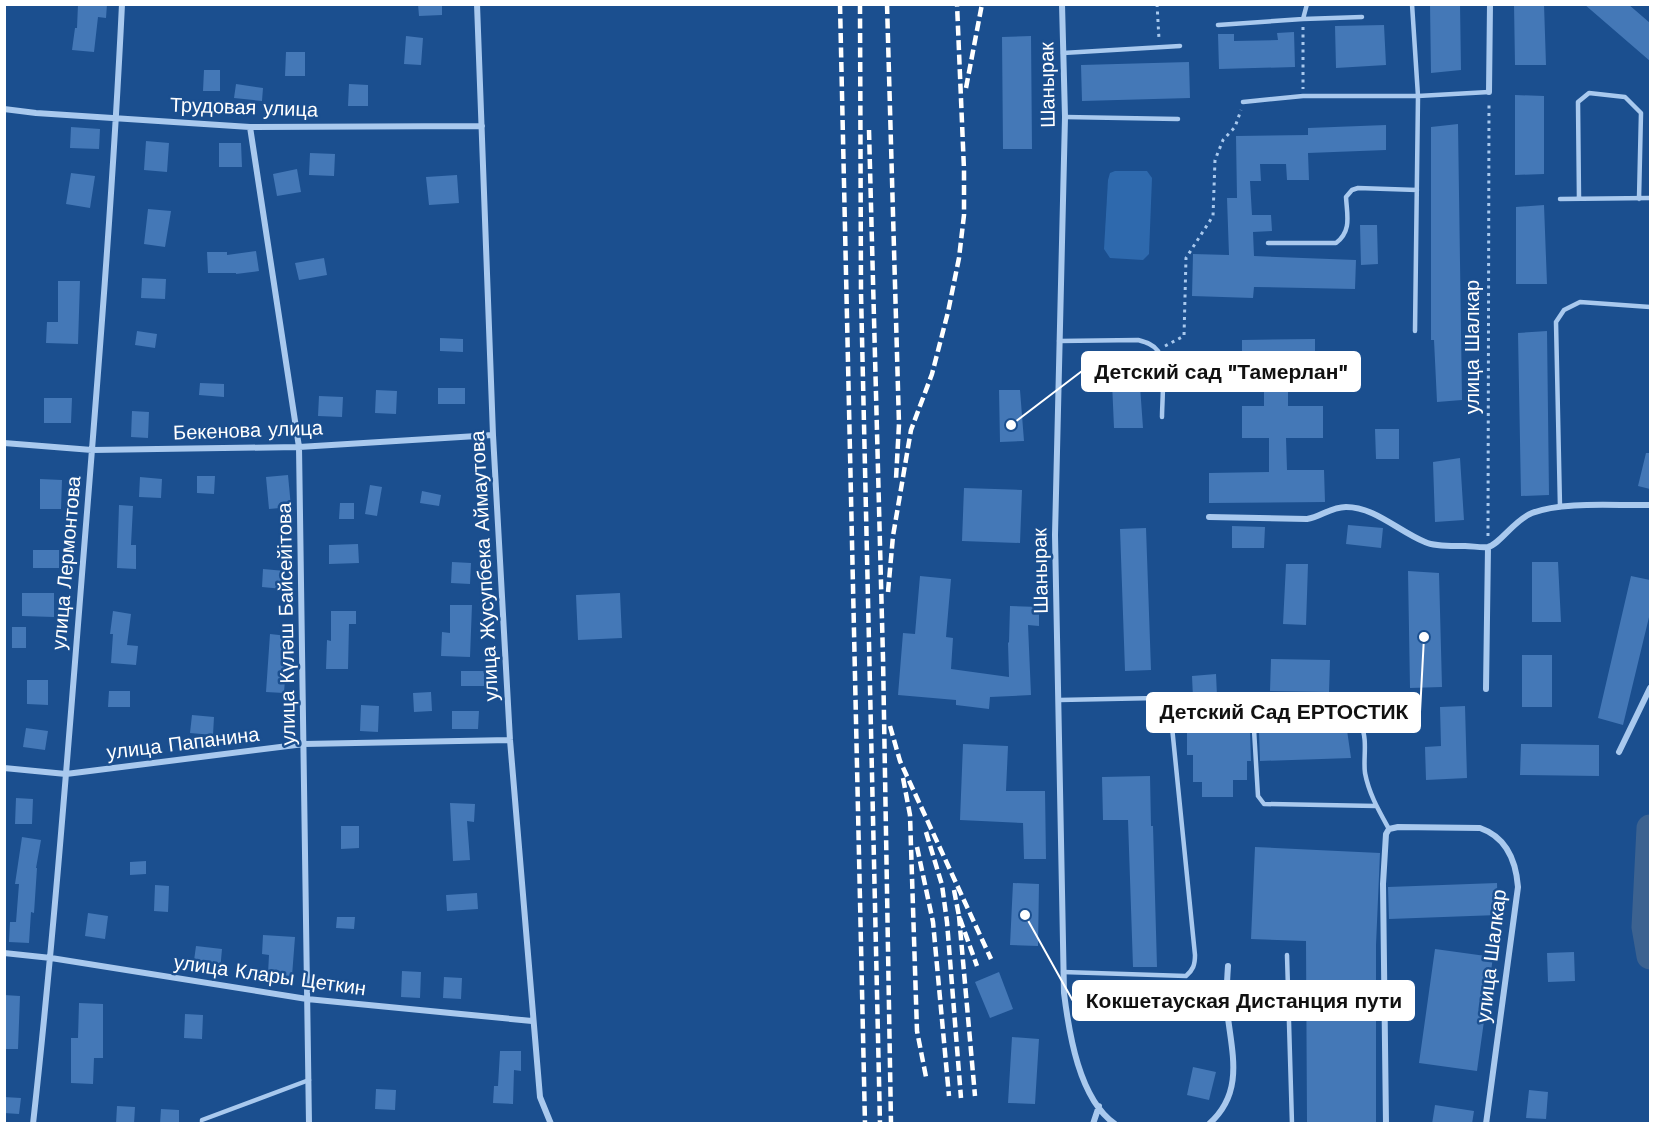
<svg xmlns="http://www.w3.org/2000/svg" width="1655" height="1128" font-family="'Work Sans',sans-serif">
  <rect width="100%" height="100%" fill="#1b4f8f"/>
  <path fill="#2e69ad" d="M1115 171H1147L1152 178 1149 254 1143 260 1110 258 1104 249 1108 180 1110 173Z"/>
  <g fill="none" stroke-linecap="round" stroke-linejoin="round">
    <path stroke="#3c6290" stroke-width="27" d="M1650 828 1645 927 1650 956"/>
  </g>
  <path fill="#4478b7" d="M78 4H107L106 18 98 17 94 52 72 50 75 28H77Z
    M418 4H442V15L419 16Z
    M1430 4H1460L1461 70 1431 73Z
    M1514 4H1544L1546 65H1515Z
    M1584 4H1628L1650 23V61Z
    M1384 25 1386 65 1336 68 1335 26Z
    M1294 32 1295 67 1219 69 1218 34H1234V41L1278 40 1277 33Z
    M406 36 423 38 421 65 404 64Z
    M1031 36 1032 149H1003L1002 37Z
    M286 52H305V76H285Z
    M1189 62 1190 98 1082 101 1081 65Z
    M204 70H220V91H203Z
    M236 84 263 88 262 101 234 98Z
    M349 84 368 85V106H348Z
    M1515 95 1544 96V174L1515 175Z
    M1458 124 1462 400 1437 402 1434 340H1431V127Z
    M1386 125V150L1308 153 1309 180H1287L1286 164H1260L1261 181H1250L1252 215H1271L1272 231 1253 232 1254 256 1356 260 1355 289 1254 287 1253 298 1192 296 1193 254 1229 255 1227 198H1237L1236 136 1308 135V128Z
    M71 127 100 129 99 149 70 148Z
    M146 141 169 143 167 172 144 170Z
    M219 143H241L242 167H219Z
    M310 153 335 154 334 176 309 175Z
    M297 169 301 192 277 196 273 174Z
    M71 173 95 176 90 208 66 204Z
    M457 175 459 203 429 205 426 177Z
    M1544 205 1547 284H1516V207Z
    M148 209 171 211 165 247 144 244Z
    M1360 225H1377L1378 264 1361 265Z
    M256 251 259 271 236 274V273H208L207 252H227V255Z
    M324 258 327 275 299 280 295 263Z
    M142 278 166 279 165 299 141 298Z
    M58 281H80L78 344 46 343 47 322H58Z
    M137 331 157 334 155 348 135 345Z
    M1547 331 1549 495 1521 496 1518 333Z
    M440 338 463 339V352L440 351Z
    M1315 339V371L1288 372V406H1323V438H1286L1287 470H1324L1325 502 1209 503V473L1269 472V438H1242V406H1264V373H1242V340Z
    M1138 358 1143 428H1114L1111 359Z
    M200 383 224 384V397L199 395Z
    M438 388H465V404H438Z
    M376 390 397 391 396 414 375 413Z
    M999 390H1020L1024 441 1000 442Z
    M319 396 343 397 342 417 318 416Z
    M44 398H72L71 423H44Z
    M132 411 149 412 148 438 131 437Z
    M1375 429H1399V459H1376Z
    M1646 453H1650V489L1638 486Z
    M1460 458 1464 520 1435 522 1433 462Z
    M288 475 291 507 269 509 266 477Z
    M197 476H215L214 494 197 493Z
    M140 477 162 479 161 498 139 497Z
    M40 479 62 480 61 509H40Z
    M370 485 382 487 377 516 365 514Z
    M964 488 1022 490 1020 543 962 541Z
    M422 491 441 495 439 506 420 503Z
    M340 503H354V519H339Z
    M119 505 133 506 131 545H136V569L117 568Z
    M1348 525 1383 528 1381 548 1346 544Z
    M1232 526 1265 527 1264 548H1232Z
    M1146 528 1151 670 1125 671 1120 529Z
    M358 544 359 563 329 564V545Z
    M33 550H59V568H33Z
    M452 562 471 563 470 584 451 583Z
    M1532 562H1558L1561 622H1532Z
    M1286 564H1308L1306 625 1283 624Z
    M263 569 285 571 283 589 262 587Z
    M1408 571 1439 573 1442 687 1410 688Z
    M920 576 951 579 946 637 953 638 951 669 1009 677 1008 643 1009 642 1010 606 1039 607V626L1028 625 1031 695 990 697 989 709 956 705V700L898 695 903 633 915 634Z
    M1631 576 1650 580V613L1623 725 1598 718Z
    M22 593H54V617L22 616Z
    M620 593 622 638 578 640 576 595Z
    M450 605H472L470 657 441 656 442 632 450 633Z
    M113 611 131 614 127 645 138 646 136 665 111 663 113 634H110Z
    M331 611H356V624H349L348 669H326L327 640 331 641Z
    M12 627H26V648H12Z
    M270 634 288 636 284 693 266 692Z
    M1522 655H1552V707H1522Z
    M1271 659 1330 660 1329 692 1270 691Z
    M461 671H484V686H461Z
    M1216 674 1217 696 1193 698 1192 676Z
    M27 680H48V705L27 704Z
    M109 691H130V707H108Z
    M431 692 432 711 414 712 413 693Z
    M361 705 379 706 378 732 360 731Z
    M1465 706 1467 778 1426 780 1425 747 1441 746 1440 707Z
    M452 711H479L478 729H452Z
    M192 715 214 717 213 735 190 733Z
    M26 728 48 731 45 750 23 747Z
    M1347 730 1351 758 1260 761 1259 731Z
    M1187 731H1250L1251 761H1247V780H1233V797H1202V782H1193V755H1187Z
    M963 744 1008 746 1006 791H1045L1046 859H1024L1023 823 960 820Z
    M1521 744 1599 745V776L1520 775Z
    M1150 776 1151 826H1153L1157 967H1133L1128 820H1103L1102 777Z
    M16 798 33 799 32 824H15Z
    M450 803 475 804 474 822 467 821 470 860 453 861Z
    M341 826H359V848L341 849Z
    M22 837 41 840 36 868H37L34 913 31 912 29 943 9 942 10 922H16L19 884H15Z
    M1255 847 1380 853 1376 945V1124H1307L1306 941 1251 939Z
    M146 861V874L130 875V862Z
    M1013 883 1039 884 1038 946 1010 945Z
    M1497 883 1498 915 1389 919 1388 887Z
    M155 885 169 886 168 912 154 911Z
    M477 893 478 909 447 911 446 895Z
    M88 913 108 916 105 939 85 936Z
    M337 917H355L354 929 336 928Z
    M263 935 295 937 292 976 268 974 269 955 262 954Z
    M196 946 222 949 220 971 193 968Z
    M1435 949 1493 957 1477 1071 1419 1063Z
    M1574 952 1575 981 1548 982 1547 953Z
    M402 971 421 972 420 998 401 997Z
    M999 972 1013 1009 990 1018 975 982Z
    M444 977 462 978 461 999 443 998Z
    M4 995 20 996 18 1049H4Z
    M79 1003 103 1004V1058H94L93 1084 71 1083V1038H78Z
    M185 1014 203 1015 202 1039 184 1038Z
    M1012 1037 1039 1039 1035 1104 1008 1103Z
    M500 1051H521V1071L514 1070 513 1104 493 1103 494 1086H498Z
    M1193 1067 1216 1072 1209 1100 1187 1095Z
    M376 1089 396 1090 395 1110 375 1109Z
    M1529 1090 1548 1092 1546 1119 1526 1118Z
    M4 1097 21 1098 19 1114 4 1113Z
    M1435 1105 1474 1111 1472 1124H1432Z
    M117 1106 135 1107 134 1124H116Z
    M161 1109 179 1110V1124H160Z"/>
  <g fill="none" stroke-linecap="round" stroke-linejoin="round">
    <path stroke="#a9c9ee" stroke-width="3" stroke-dasharray="3 4.5" stroke-linecap="butt" d="M1157 4 1159 39
      M1303 27V89
      M1165 346 1184 336 1186 258 1213 216 1215 160 1223 140 1235 127 1241 110
      M1488 536 1489 101"/>
    <path stroke="#a9c9ee" stroke-width="4.5" d="M1303 19 1362 17
      M1218 25 1303 19 1307 4
      M1063 53 1180 46
      M1243 102 1303 96H1418L1412 4
      M1065 117 1178 119
      M1560 199 1650 198
      M1579 199 1578 102 1589 93 1625 97 1641 113 1639 199
      M1268 243H1336C1352 231 1347 215 1346 197L1352 190 1358 188 1417 190
      M1415 331 1418 96 1489 92
      M1059 341 1138 340C1145 342 1153 344 1158 351 1166 364 1162 401 1162 417
      M1560 507 1556 322 1564 310 1580 302 1650 307
      M1059 700 1158 698 1163 701 1170 707 1195 955C1195 965 1193 970 1186 976L1063 972
      M1172 713 1342 712C1350 715 1357 719 1361 726 1368 739 1363 759 1365 773 1369 794 1379 811 1389 829
      M1253 713 1258 796 1264 804 1376 806
      M1287 955 1292 1124
      M202 1124V1120L309 1080"/>
    <path stroke="#a9c9ee" stroke-width="6" d="M477 4 493 435 510 740 540 1097 551 1124
      M1062 4 1065 117 1055 535 1064 993C1069 1033 1079 1099 1115 1124
      M1489 92 1490 4
      M4 109 36 113 250 127 482 126
      M250 127 299 447 309 1124
      M4 443 92 450 299 447 493 435
      M1209 517 1307 519C1321 517 1330 507 1346 507 1375 507 1398 531 1425 542 1436 547 1453 546 1465 546 1472 546 1482 548 1488 547 1500 544 1514 520 1532 513 1564 501 1616 506 1650 505
      M1486 689 1488 547
      M1619 752 1650 688
      M4 768 66 774 304 744 510 740
      M4 953 51 958 307 999 532 1021
      M33 1124C54 936 68 749 83 562 98 376 113 190 122 4
      M1093 1124 1099 1106
      M1209 1124C1243 1094 1233 1057 1228 1018 1225 1001 1227 983 1228 966
      M1386 1124 1383 884 1386 834 1389 829 1398 827 1480 828C1506 837 1516 861 1518 887L1486 1124"/>
    <path stroke="#fff" stroke-width="4.5" stroke-dasharray="10 4.5" stroke-linecap="butt" d="M840 4 865 1124
      M860 4 861 293 880 1124
      M887 4 899 424 896 479
      M966 88 982 4
      M869 130 883 658 891 1124
      M888 592 893 536 911 430 932 374 948 312 959 258 964 215V170L957 4
      M890 726 900 761 991 959
      M903 778 910 815 917 1031 926 1077
      M926 832 942 885 947 922 961 1098
      M917 847 933 922 949 1096
      M954 890 959 916 977 966
      M959 916 975 1096"/>
  </g>
  <g text-anchor="middle" stroke-width="5" stroke-linejoin="round" paint-order="stroke">
    <g font-size="20" fill="#fff" stroke="#1b4f8f">
      <text transform="translate(1047 85) rotate(-91)" y="7">Шанырак</text>
      <text transform="translate(244 107) rotate(2)" y="7">Трудовая улица</text>
      <text transform="translate(1472 347) rotate(-90)" y="7">улица Шалкар</text>
      <text transform="translate(248 430) rotate(-2)" y="7">Бекенова улица</text>
      <text transform="translate(66 563) rotate(-85)" y="7">улица Лермонтова</text>
      <text transform="translate(484 566) rotate(-93)" y="7">улица Жусупбека Аймаутова</text>
      <text transform="translate(1040 571) rotate(-91)" y="7">Шанырак</text>
      <text transform="translate(286 624) rotate(-91)" y="7">улица Күләш Байсейітова</text>
      <text transform="translate(183 743) rotate(-7)" y="7">улица Папанина</text>
      <text transform="translate(1491 956) rotate(-83)" y="7">улица Шалкар</text>
      <text transform="translate(270 975) rotate(8)" y="7">улица Клары Цеткин</text>
    </g>
  </g>
  <path fill="none" stroke="#fff" stroke-width="2" d="M1011 425L1082 371M1424 637L1420 712M1025 915L1073 1001"/>
  <g fill="#fff" stroke="#1b4f8f" stroke-width="2">
    <circle cx="1011" cy="425" r="6"/>
    <circle cx="1424" cy="637" r="6"/>
    <circle cx="1025" cy="915" r="6"/>
  </g>
  <g fill="#fff" stroke="#fff" stroke-width="2">
    <rect x="1082" y="352" width="278" height="39" rx="6"/>
    <rect x="1147" y="693" width="273" height="39" rx="6"/>
    <rect x="1073" y="981" width="341" height="39" rx="6"/>
  </g>
  <g font-size="21" text-anchor="middle" font-weight="bold" fill="#111">
    <text x="1221" y="379">Детский сад "Тамерлан"</text>
    <text x="1284" y="719">Детский Сад ЕРТОСТИК</text>
    <text x="1244" y="1008">Кокшетауская Дистанция пути</text>
  </g>
  <rect width="1655" height="1128" fill="none" stroke="#ffffff" stroke-width="12"/>
</svg>
